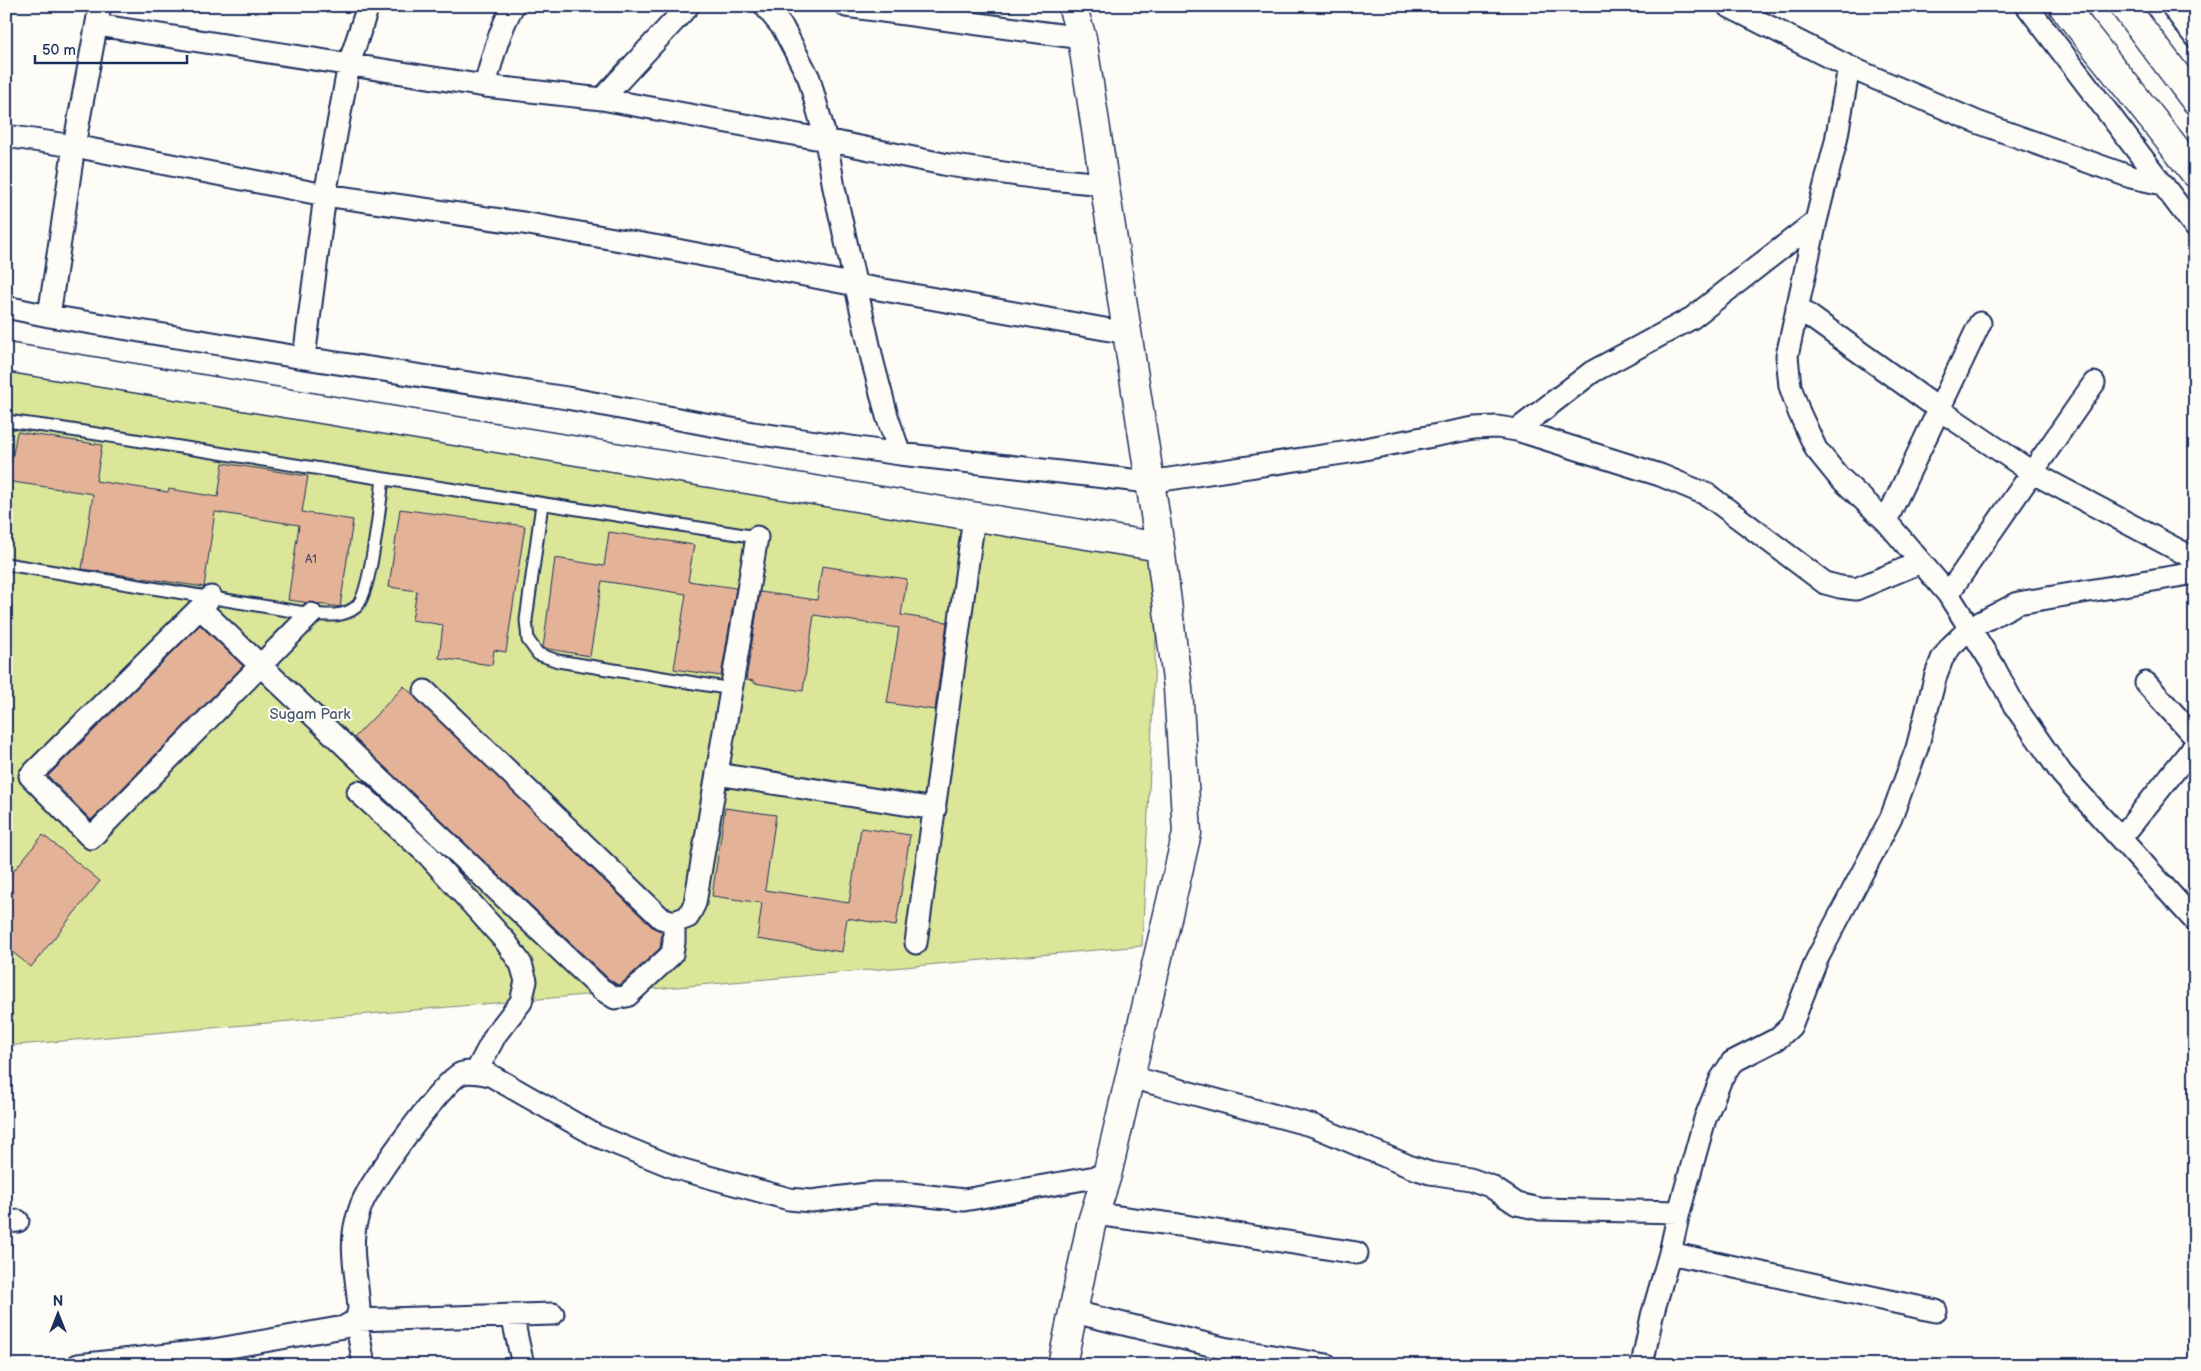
<svg xmlns="http://www.w3.org/2000/svg" width="2201" height="1371" font-family="'Balsamiq Sans',sans-serif">
  <rect width="100%" height="100%" fill="#fdfcf7"/>
  <filter id="ink" filterUnits="userSpaceOnUse"><feTurbulence type="fractalNoise" baseFrequency=".02" numOctaves="2"/><feDisplacementMap in="SourceGraphic" scale="10" xChannelSelector="R" yChannelSelector="G"/><feConvolveMatrix kernelMatrix="1 2 1 2 8 2 1 2 1" color-interpolation-filters="sRGB"/></filter>
  <g filter="url(#ink)">
    <path fill="#dbe699" stroke="#7b8a7c" d="M6 357 1160 547 1142 946 6 1046Z"/>
    <path fill="#e4b296" stroke="#1b2f5e" d="M17 432 102 445 96 481 168 492 169 489 218 497 223 463 308 476 302 512 353 520 340 607 288 600 299 525 215 512 204 587 82 569 93 494 6 481V465H11Z
      M400 509 525 526 506 652 494 650 492 665 439 658 443 625 412 620 417 591 389 587Z
      M609 532 694 545 688 581 736 588 721 676 674 669 686 594 602 581 590 656 543 648 555 558 604 566Z
      M822 566 907 579 901 615 947 622 935 710 887 703 899 628 814 615 803 691 754 683V681L746 680 760 592 817 600Z
      M200 625 243 666 91 820 48 776Z
      M404 686 652 927 662 932 660 948 621 984 618 985 609 979 354 738Z
      M725 808 776 815 765 890 849 903 861 828 910 835 896 926 847 918 842 952 757 939 762 903 712 896Z
      M43 835 100 881 31 967 6 947V880Z"/>
    <g fill="none" stroke-linecap="round" stroke-linejoin="round">
      <g stroke="#1b2f5e" stroke-width="15">
        <path id="lane" d="M6 421 52 427 757 537
          M542 504 526 620 528 640 538 654 558 661 732 689
          M6 564 311 614C327 615 342 618 356 607 371 595 380 502 383 479"/>
      </g>
      <g stroke="#1b2f5e" stroke-width="25">
        <path id="street" d="M765 6 783 28 809 78 826 140 834 188 873 363 887 416 900 454
          M846 6 1082 38
          M1728 6 1849 67 1977 122 2131 177 2163 184
          M2027 6 2195 227
          M2172 6 2195 37
          M97 25 485 86 602 99 826 140 948 165 1039 178 1104 184
          M1849 67 1836 141 1816 221 1787 356 1790 386 1799 412 1816 449 1838 476 1886 521 1948 594 1993 665 2014 705 2062 774 2195 921
          M485 86C492 59 499 31 513 6
          M602 99 688 6
          M6 136 74 146 325 195 523 223 677 250 856 285 1127 333
          M6 307 49 316 304 358 567 398 753 433 900 454 1149 482 1349 452 1474 428 1497 427 1517 430 1660 475 1708 495 1825 583 1840 587 1856 589 1921 562
          M1797 307 1940 410 2033 473 2195 559
          M49 316 74 146 100 6
          M304 358 325 195 349 64 368 6
          M1517 430 1592 372 1692 318 1816 221
          M1886 521 1980 323
          M1948 594 2094 383
          M211 597 30 776 91 838 311 614
          M200 608 601 989 615 998 627 996 672 954 674 942V922
          M2146 683 2195 737
          M425 691 661 918 674 922 688 917 695 903 757 537
          M717 774 935 809
          M358 792 428 855 506 942 521 964 526 981 521 1002 496 1034 476 1072
          M2121 838 2195 745
          M916 943 974 517
          M1130 1077 1314 1126 1411 1167 1430 1173 1470 1179 1490 1186 1517 1204 1540 1209 1679 1212
          M1095 1214 1179 1225 1357 1253
          M6 1222 18 1221
          M1670 1253 1936 1311
          M1074 1312 1223 1348 1327 1365
          M512 1315 523 1365
          M78 1365 213 1350 344 1327 356 1320 359 1310C358 1282 349 1250 356 1222 358 1215 360 1207 363 1201 372 1180 442 1083 460 1074 469 1070 481 1073 490 1075L597 1136 676 1168 789 1199 811 1201 875 1193H902L964 1200 1107 1175
          M364 1365 356 1320 553 1314
          M1642 1365 1652 1316 1670 1253 1679 1212 1705 1119 1721 1079 1732 1062 1777 1039 1791 1026 1817 959 1891 818 1917 748 1936 675 1942 659 1951 646 1970 628 2018 603 2195 573"/>
      </g>
      <g stroke="#1b2f5e" stroke-width="31">
        <path id="secondary" d="M6 357 1160 547
          M1062 1365 1091 1225 1107 1175 1187 833 1178 688 1160 547 1082 38 1072 6"/>
      </g>
      <g stroke="#1b2f5e" stroke-width="31">
        <path id="highway" d="M2063 6 2195 173
          M2124 6 2195 100"/>
      </g>
      <use href="#lane" stroke="#fdfcf7" stroke-width="11"/>
      <use href="#street" stroke="#fdfcf7" stroke-width="21"/>
      <use href="#secondary" stroke="#fdfcf7" stroke-width="28"/>
      <use href="#highway" stroke="#fdfcf7" stroke-width="28"/>
    </g>
  </g>
  <g text-anchor="middle" stroke-width="4" stroke-linejoin="round" paint-order="stroke">
    <g font-size="12" fill="#4d506c">
      <text x="311" y="563">A1</text>
    </g>
    <g font-size="15" fill="#4b5d6d" stroke="#fdfcf7">
      <text x="310" y="719">Sugam Park</text>
    </g>
  </g>
  <rect width="2201" height="1371" fill="none" stroke="#fdfcf7" stroke-width="25"/>
  <rect x="12" y="12" width="2176" height="1346" fill="none" stroke="#1b2f5e" stroke-width="2" filter="url(#ink)"/>
  <g transform="translate(58 1314)" stroke="#fdfcf7" stroke-width="4" paint-order="stroke">
  <path d="M0-4L9 19L0 12L-9 19Z" fill="#1b2f5e"/>
  <text y="-8" font-size="14" font-weight="bold" text-anchor="middle" fill="#1b2f5e">N</text>
  </g>
  <path d="M35 55v8h152v-8" fill="none" stroke="#1b2f5e" stroke-width="2.5"/>
  <text x="42" y="55" font-size="15" fill="#1b2f5e" stroke="#fdfcf7" stroke-width="4" paint-order="stroke">50 m</text>
</svg>
